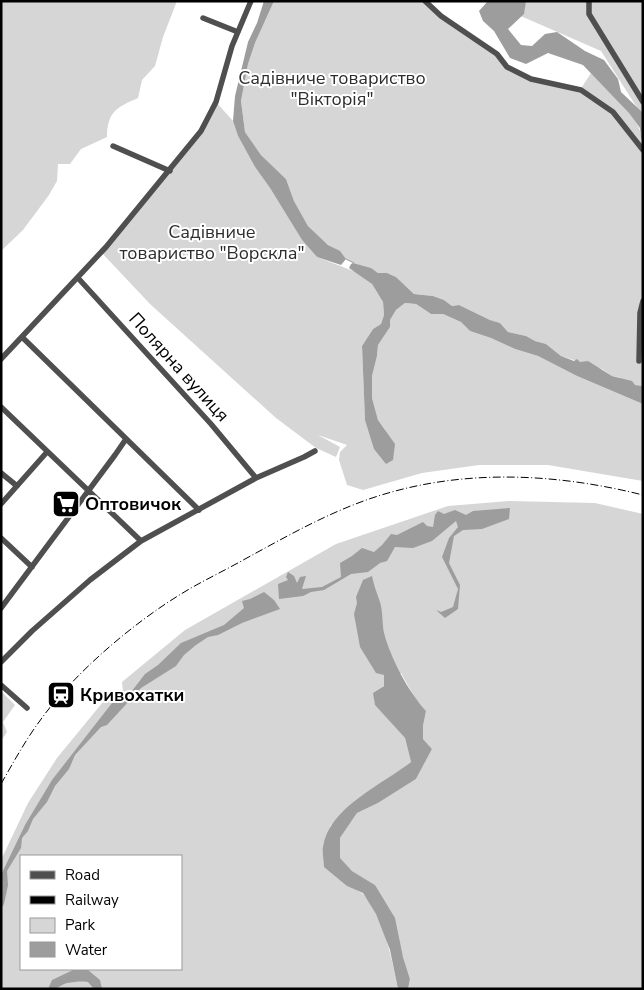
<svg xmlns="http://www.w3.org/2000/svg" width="644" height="990" font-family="'Nunito Sans',sans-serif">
  <rect width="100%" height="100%" fill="#fff"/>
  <path fill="#d6d6d6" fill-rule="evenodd" d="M1 1H177L163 37 155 66 142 80 138 98C117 107 107 112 107 137L81 149 70 164H58L57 181 49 195 23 230 1 251Z
    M274 1H425L497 54 507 67 531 79 580 90 591 73C607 89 627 106 638 126 641 131 640 136 643 141V386L635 385 618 377 612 376 602 369 561 356 546 344 535 341 526 336 508 332 500 323 490 320 459 305 452 306 444 300 433 296 414 294 396 277 387 273H378L370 268 353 263 346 259 340 252 328 245 308 226 294 201 286 179 261 155 245 132 241 101 248 64 255 43Z
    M486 1H643V117L601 51Z
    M216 102 233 121 238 136 255 167 270 188 302 240 317 257 356 272 372 284 383 302 384 315 381 324 373 329 362 346 365 420 386 431 378 420 372 398V376L377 356 378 345 390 327V320L396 310 405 303 416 304 431 314H443L461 322 470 331 491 338 515 349 538 356 577 376 643 404V481L548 465H479L422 473 363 490 347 485 339 460 340 452 347 445 318 435 340 447 336 457 316 448 276 418 150 304 101 252 195 140Z
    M509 501 595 503 643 514V989H408L410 979 403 957 375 885 352 871 339 858 340 838 357 813 378 803 416 779 432 749 423 739V726L426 711 416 700 401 673 374 693 375 704 405 738 411 762 330 826 347 886C353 888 360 891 364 895 384 919 392 959 398 989H1V860L28 803 57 758 112 691 123 692 122 682 185 630 336 544 448 506ZM21 856H181V969H21Z
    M1 691 15 705 3 722 7 732 1 741Z"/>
  <path fill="#9d9d9d" d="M264 1H274L255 43 248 64 241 101 245 132 261 155 286 179 294 201 308 226 328 245 340 251 346 259 341 265 317 257 302 240 270 188 255 167 238 136 233 121 235 96 248 42 257 23Z
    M488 1H526L524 14 508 29 521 45 532 46 545 34 557 32 585 51 604 60 618 79 621 92 643 113V141L641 138 640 128 629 113 583 65 548 53 526 64 510 58 494 31 483 21 479 11Z
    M353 263 371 268 378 273H387L396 277 414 294 433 296 444 300 452 306 459 305 490 320 500 323 508 332 526 336 535 341 546 344 561 356 574 361 577 359 580 362 588 361 612 376 632 381 635 385 643 386V404L577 376 538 356 515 349 491 338 470 331 461 322 443 314H431L416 304 405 303 396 310 390 320V327L378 345 377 356 372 376V398L378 420 395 444 393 460 386 464 374 449 365 420 362 346 373 329 381 324 384 315 383 302 372 284 349 268 351 264Z
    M510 508 509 519 482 529 463 530 454 536 449 563 460 585 458 609 445 618 436 610 441 612 453 607 458 589 442 557 449 538 458 527 456 521 432 541 413 548 395 547 387 561 380 563 368 572 351 574 324 590 311 592 303 596 279 599 278 584 288 580 286 577 288 572 294 576 297 583 300 577 306 576 302 589 322 587 341 577 340 563 352 556 362 548 374 552 382 545 391 534 397 535 423 522 427 526 433 527 435 515 438 511 444 514 455 510 466 515 473 511Z
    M372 576C374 586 377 593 380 602 383 612 382 623 384 633 391 659 408 691 426 711L423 726V739L432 749 416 779 378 803 357 813 340 838V858L352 871 375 885 395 918 403 957 410 979 408 989H398L390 950 376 914 363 893 347 886 324 867C324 861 322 853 323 847 329 807 382 785 411 762L405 738 375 705 373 693 384 686V675L376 673 360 647 354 614 357 603 356 597 363 580Z
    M264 592 274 600 280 609 242 623 218 635 208 637 196 645 184 655 176 666 141 688 107 725 101 727 75 755 69 769 55 786 47 802 33 819 28 831 22 838 21 848 7 871 8 885 4 904 1 909V875L25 825 52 780 112 703 128 696 145 674 158 665 181 643 224 625 244 608 242 601 250 599Z
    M73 970H88L100 980 102 989H94L88 982C81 981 74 982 67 983 58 986 59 989 48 989L52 980Z"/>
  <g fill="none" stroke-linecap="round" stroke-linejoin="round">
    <path stroke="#9d9d9d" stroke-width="1" d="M346 259 354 263"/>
    <path stroke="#4f4f4f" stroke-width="5.5" d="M425 1 441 16 497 54 507 67 531 79 581 90 613 112 643 150
      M589 1V14L643 102
      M203 18 238 32
      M113 146 170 171
      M78 278 211 424 256 478
      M22 337 199 510
      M1 359 106 247 201 131 216 102 232 46 251 1
      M639 361 640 313 643 301
      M1 407 141 541
      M1 473 17 486
      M1 504 47 452
      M1 538 32 567
      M1 608 115 455 126 439
      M1 662 32 631 90 580 141 541 256 478 304 457 315 451
      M1 685 27 708"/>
    <path stroke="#000" stroke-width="1" stroke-dasharray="8 2.5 1 2.5" stroke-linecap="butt" d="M1 784C13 763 25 741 39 722 73 674 132 624 181 594 202 581 224 571 245 559 280 540 315 520 353 505 446 468 547 471 643 495"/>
  </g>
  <defs>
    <g id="supermarket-square" transform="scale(1.4375)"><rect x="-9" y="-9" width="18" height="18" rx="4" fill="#000" stroke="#fff"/><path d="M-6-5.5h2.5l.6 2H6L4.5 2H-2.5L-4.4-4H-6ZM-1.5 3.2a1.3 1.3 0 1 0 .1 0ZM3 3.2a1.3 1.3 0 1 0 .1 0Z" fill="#fff"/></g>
    <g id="station-square" transform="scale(1.4375)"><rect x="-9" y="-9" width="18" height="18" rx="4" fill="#000" stroke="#fff"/><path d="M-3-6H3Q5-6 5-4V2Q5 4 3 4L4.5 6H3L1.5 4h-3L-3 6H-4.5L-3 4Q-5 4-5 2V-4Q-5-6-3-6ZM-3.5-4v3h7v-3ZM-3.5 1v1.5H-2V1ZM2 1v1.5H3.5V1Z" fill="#fff"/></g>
  </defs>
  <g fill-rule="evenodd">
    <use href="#supermarket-square" x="66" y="504"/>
    <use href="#station-square" x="61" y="695"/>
  </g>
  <g text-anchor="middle" stroke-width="4" stroke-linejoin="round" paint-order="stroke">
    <g font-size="18" fill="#2d2d2d" stroke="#fff">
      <text x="332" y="84">Садівниче товариство<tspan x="332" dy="21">"Вікторія"</tspan></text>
      <text x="212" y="238">Садівниче<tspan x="212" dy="21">товариство "Ворскла"</tspan></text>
    </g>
    <g font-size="18" fill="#000" stroke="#fff">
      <text transform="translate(179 367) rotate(48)" y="6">Полярна вулиця</text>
    </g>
    <g font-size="18" font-weight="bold" fill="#000" stroke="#fff" text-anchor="start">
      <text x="85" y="510">Оптовичок</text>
      <text x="80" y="701">Кривохатки</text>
    </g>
  </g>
  <rect width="644" height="990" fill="none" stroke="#000000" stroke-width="5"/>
  <rect x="20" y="855" width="162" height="115" fill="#ffffff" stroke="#999999"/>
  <rect x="30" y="871" width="25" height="8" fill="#4f4f4f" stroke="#999999"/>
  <text x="65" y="880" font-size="15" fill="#000000">Road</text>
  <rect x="30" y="896" width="25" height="8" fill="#000000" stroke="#999999"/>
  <text x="65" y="905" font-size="15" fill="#000000">Railway</text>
  <rect x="30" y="918" width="25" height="15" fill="#d6d6d6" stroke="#999999"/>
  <text x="65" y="930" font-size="15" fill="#000000">Park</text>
  <rect x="30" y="942" width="25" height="15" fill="#9d9d9d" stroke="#999999"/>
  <text x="65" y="955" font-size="15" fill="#000000">Water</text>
</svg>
